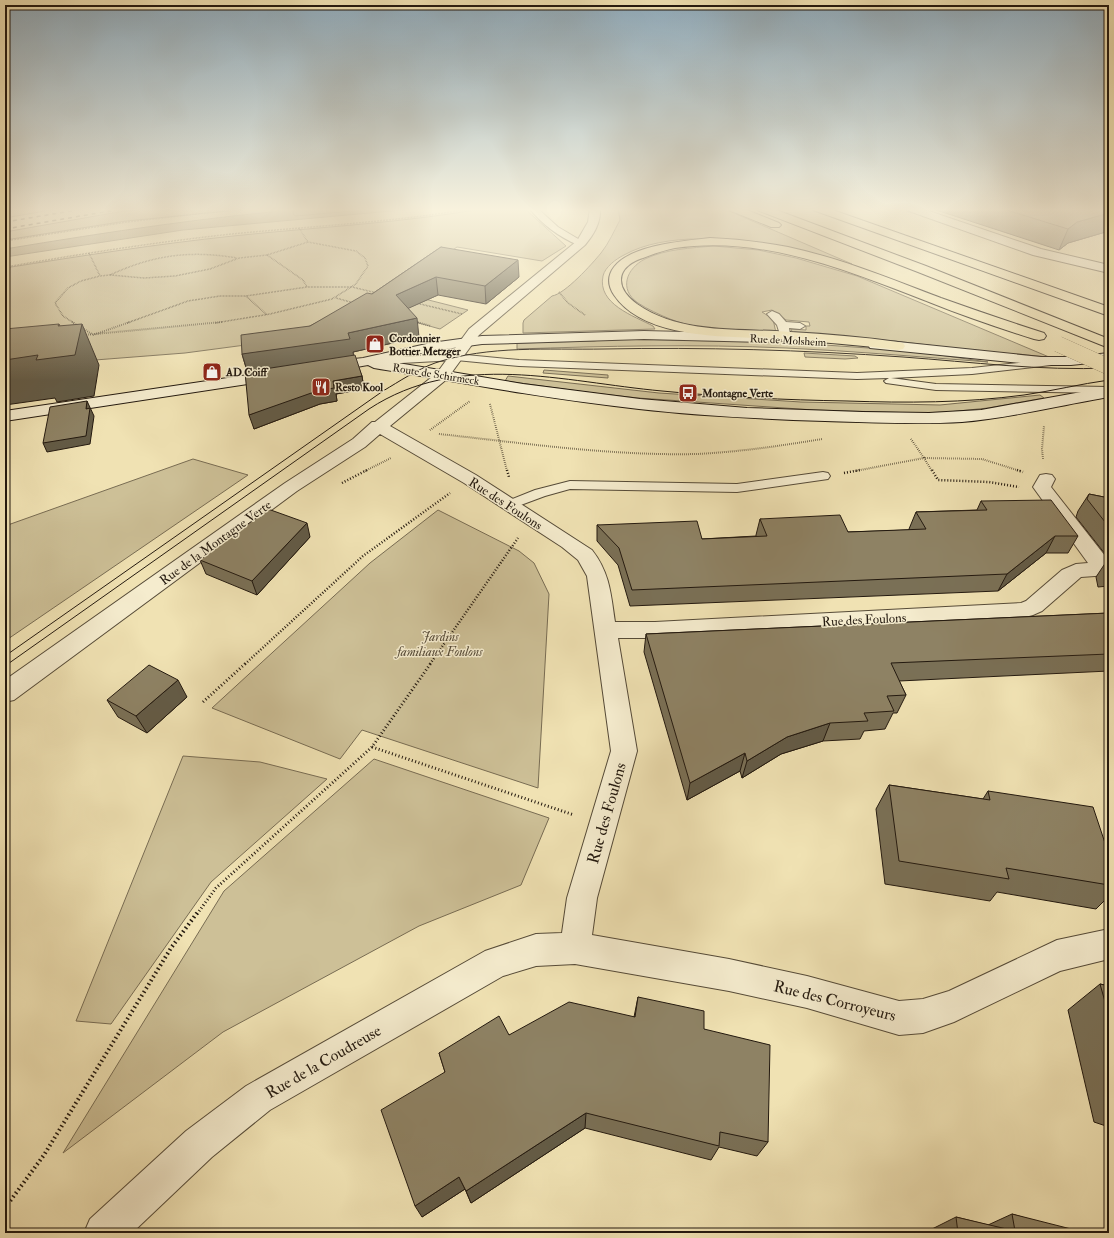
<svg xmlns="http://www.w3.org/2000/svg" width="1114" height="1238" font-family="'IM FELL Double Pica',serif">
  <rect width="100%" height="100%" fill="#f0e2b3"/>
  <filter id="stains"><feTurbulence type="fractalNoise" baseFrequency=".005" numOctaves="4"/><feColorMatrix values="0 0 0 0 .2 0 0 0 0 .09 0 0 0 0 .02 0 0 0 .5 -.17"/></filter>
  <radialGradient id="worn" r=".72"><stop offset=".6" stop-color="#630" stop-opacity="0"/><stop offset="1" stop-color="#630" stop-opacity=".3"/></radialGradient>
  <path fill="#cdc097" stroke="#786c53" d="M5 208H62L5 218Z
    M141 208H259L126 221 5 240V232Z
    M487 208H524L566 246 542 261 457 247 393 291 468 310 440 329 362 307 306 337 185 353 5 367V268C81 256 157 244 233 236 318 227 403 223 487 208Z
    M618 208H722L852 264C827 258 801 249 776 245 731 238 665 232 624 255 616 259 605 267 603 276 597 304 634 316 653 326L655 329 523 333V323L524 320 552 296C565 294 592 264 601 253 609 243 614 231 620 220Z
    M714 246 758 250 796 258 857 276 1049 357 986 352 895 341 793 334 791 329 806 330V326H810L809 322 786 320 772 310 762 312 773 319 776 333C741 330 703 332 670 319 660 315 647 309 638 303 618 289 627 268 645 259 666 249 691 248 714 246Z
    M606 339 781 342 912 351 988 362C921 357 853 351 786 348 696 344 606 346 517 349V343L594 341Z
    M804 353 855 356 858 358 845 359 805 357Z
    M544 370 608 375V378L543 373Z
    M508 376 659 393 801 402 940 405 1040 395 1044 398 988 408 948 412 917 413 814 410 638 398 593 393 505 381Z
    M193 459 248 475 5 641V526Z
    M438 510 519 551 534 563 549 594 538 788 362 730 340 759 212 708 370 563Z
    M183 756 260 762 327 779 211 882 111 1024 76 1021Z
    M374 759 549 818 521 885 419 926 223 1032 63 1153 224 891Z"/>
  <path fill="#aa9e7b" stroke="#746950" d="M317 208H424L183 230 5 257V249C108 232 212 216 317 208Z"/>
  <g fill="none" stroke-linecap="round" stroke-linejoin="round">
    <path stroke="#665c45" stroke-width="1" d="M295 208 293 214 295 216 387 208"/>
    <g stroke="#564b38" stroke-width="2">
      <path id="lane" d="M529 208H537L558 227 585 243 581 246 578 245C559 237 542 224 529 208Z
        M772 311 779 314 786 322 800 323 805 326 800 329 789 328 791 339 790 341H782L777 325 767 314Z
        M456 354 519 360 857 373 972 368 1056 359 1060 360 1061 362 1060 364 972 374 891 378 936 384 1109 387V393L936 390 886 383 884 381 889 378 857 379 519 366 456 360 365 365 360 362 365 359Z
        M823 472 828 473 830 476 828 479 737 492 570 489 545 496 510 509 505 508 503 505 505 502 535 490 570 481 737 484Z"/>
    </g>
    <g stroke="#564b38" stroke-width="2">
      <path id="street" d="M590 208H600C601 223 594 234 585 245L479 335 447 379 390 426 476 475 592 550C610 573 611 595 615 622H655L1021 603 1026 601 1062 570 1076 564 1088 563 1033 487 1040 475 1046 474 1052 475 1055 479 1051 487 1109 561V575L1081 577 1042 611 1033 615 1013 620 655 638H618L637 751 597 898 592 935 729 959 807 976 899 1001 923 999 949 991 1057 940 1109 929V959L1060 971 954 1022 923 1033 899 1035 807 1008 729 991 575 964 536 966 503 976 270 1110 212 1157 132 1233H84L90 1219 186 1131 246 1086 485 951 536 934 562 933 567 898 611 751 587 576 578 560 562 547 464 483 380 434 365 447 297 491 14 700 5 702V680L285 483 353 439 372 422H375L437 373 469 329 577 241 588 222Z
        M905 208H920L1041 249 1109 265V273L1033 255 906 210Z"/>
    </g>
    <g stroke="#23190f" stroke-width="2">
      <path id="secondary" d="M644 331 767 334 772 335 774 338 772 341 767 342 644 339 482 344 431 351 386 361 523 384 640 399 747 408 862 412 929 413 981 410 1109 387V397C1060 405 1012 418 962 422 916 425 871 422 825 421 763 419 701 416 639 409 550 399 462 383 374 368L368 365 328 372 323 370 320 367 323 364 328 362 363 358 431 343 482 336Z
        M875 341 898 342 1041 357H1071L1109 353V361L1071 365H1041L870 348 868 345 870 342Z
        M275 371 280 373 283 376 280 379 5 421V411Z"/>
    </g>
    <g stroke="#23190f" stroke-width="2">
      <path id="highway" d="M728 208H742L779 223 781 225 779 227H771L729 210Z
        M756 208H771L926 266 1109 339V348L918 272 757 210Z
        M812 208H827L1109 307V316L813 210Z
        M710 238C736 239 762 242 788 247 840 258 891 279 941 298 975 310 1009 322 1044 333L1046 336 1044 339 1039 340 1034 339C999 328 964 316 929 302 849 271 763 235 675 248 665 250 653 254 643 258 633 261 621 268 621 280 621 290 629 298 637 304 681 335 740 328 791 332 827 334 862 337 898 342L903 343 905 346 903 349 898 350C859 345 820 342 781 339 732 336 645 341 614 295 608 286 607 276 614 267 631 245 683 241 710 238Z"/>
    </g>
    <path stroke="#23190f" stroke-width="1.5" stroke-dasharray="0.5 1" stroke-linecap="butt" d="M299 228 308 242
      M5 241 127 222 249 208
      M89 253 100 276
      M5 267C81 254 156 242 232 234 314 226 395 222 476 208
      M110 275C153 255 190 250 237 258
      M559 292 568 303 585 315
      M246 296 267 315
      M336 298 354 303
      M416 303 462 314
      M414 321 420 323
      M74 323 63 316 55 303 68 288 81 281 100 276 110 275 144 278 175 276 210 269 239 258 267 255
      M127 323 188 301 220 296H246L307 287H352L377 293
      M215 323 270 314 332 299 356 284 368 266 365 258 356 251 308 242 267 255 303 280 307 287"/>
    <path stroke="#23190f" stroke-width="2" stroke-dasharray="0.5 1.5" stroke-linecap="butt" d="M72 322 92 334
      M416 322 431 326
      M84 335 222 322
      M93 335 130 322
      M490 404 507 471
      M430 430 470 401
      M439 434C524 443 610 456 696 454 738 452 780 446 822 439
      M911 439 924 458 982 459 1020 471
      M1043 459 1042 449 1044 426
      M365 471 391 458
      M855 471 924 458 932 471"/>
    <path stroke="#23190f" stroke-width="2.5" stroke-dasharray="1 2" stroke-linecap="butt" d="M507 470 509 477
      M932 470 938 480 989 482 1019 487
      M1017 470 1023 472
      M844 473 860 470
      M342 483 367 470
      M245 664 363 556 450 493
      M430 664 518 538"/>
    <path stroke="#23190f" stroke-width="3" stroke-dasharray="1 2.5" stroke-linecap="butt" d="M203 702 246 663
      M372 747 574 815
      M197 914 216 888 372 747 431 663"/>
    <path stroke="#23190f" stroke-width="4" stroke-dasharray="1.5 3" stroke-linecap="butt" d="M5 1208 44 1155 171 948 197 913"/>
    <use href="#lane" fill="#f5ecce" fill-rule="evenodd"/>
    <use href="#street" fill="#f5ecce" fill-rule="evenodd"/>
    <use href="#secondary" fill="#f5ecce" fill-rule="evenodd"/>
    <use href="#highway" fill="#f0e2b3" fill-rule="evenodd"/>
    <path stroke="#23190f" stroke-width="1" d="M5 656 383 391C400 381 416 370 435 363 489 345 548 350 604 349 703 347 803 350 903 357 972 362 1040 371 1109 368
      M5 666 369 409C459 350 563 382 662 391 724 397 785 400 847 401 906 403 965 403 1024 395 1052 391 1080 384 1109 380"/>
    <path stroke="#23190f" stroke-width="1.5" stroke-dasharray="4 4" stroke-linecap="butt" d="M5 222 89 208
      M5 229 127 208"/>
    <g stroke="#23190f" stroke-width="16" stroke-linecap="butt">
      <path id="highway-bridge" d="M1058 344 1109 367"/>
    </g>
    <use href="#highway-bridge" stroke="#f0e2b3" stroke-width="16"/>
  </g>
  <path fill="#7a7056" stroke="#23190f" d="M930 208H1109V231L1068 243 1059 250Z
    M441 247 519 277 486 304 438 295 408 308 419 337 353 352V355L362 376 364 389 336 394 337 401 320 404 254 429 247 371 242 354 310 326 372 294Z
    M1109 482V491L1107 486Z
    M1089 494 1109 498V559L1076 517 1078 511Z
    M981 501 1078 536 1068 553H1046L998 591 630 606 618 565 597 541V525L702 539 756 536V535L760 519 848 532 909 530V529L916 512 977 510Z
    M310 537 257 595 206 574 200 560Z
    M1108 559H1109V586L1098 587 1096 577Z
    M1109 613V671L899 681 906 695 897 713H893L885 729 864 731 860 739 823 741 781 754 742 778 740 771 687 800 644 652 646 634Z
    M187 697 147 733 118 717 107 700Z
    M889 785 983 799 988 791 1109 855V896L1096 909 997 892 990 901 885 884 876 809Z
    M1100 984 1109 986V1127L1094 1122 1068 1010Z
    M638 997 704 1029 768 1142 757 1156 719 1147 711 1160 585 1128 471 1203 465 1189 422 1217 445 1072 439 1053 509 1035 634 1017Z
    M1012 1214 1075 1233H928V1231L956 1217 988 1225Z"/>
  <path fill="#635b46" stroke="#23190f" d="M1109 213V231L1068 243 1059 250 1068 229 1077 222Z
    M518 260 519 277 486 304 485 286Z
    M436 277 438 295 398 313 396 295Z
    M417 318 419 337 353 352 354 358 248 374 242 354 348 333Z
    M59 324 73 355 82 324 99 365 94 396 57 402 55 398 5 405V360L58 326Z
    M362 376 364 389 336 394 337 401 320 404 254 429 249 415 333 381Z
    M87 401 94 416 90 444 47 452 43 443 86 409Z
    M307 523 310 537 257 595 252 581Z
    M1055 536 1046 553 998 591 1007 574Z
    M178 680 187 697 147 733 136 716Z
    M830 723 823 741 781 754 742 778 747 761 787 737Z
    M745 753 740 771 687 800 690 783Z
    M586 1113 585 1128 471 1203 466 1191Z
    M459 1177 465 1189 422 1217 415 1206Z"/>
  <path fill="#8e8264" stroke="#23190f" d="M1000 208H1109V213L1077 222 1068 229Z
    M441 247 518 260 485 286 436 277 396 295 417 318 348 333 350 339 242 354 241 335 310 326 367 293 372 294Z
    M59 324 58 326 82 324 75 355 36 360 38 355 5 360V329Z
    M355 355 362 376 333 381 334 388 317 391 249 415 245 372Z
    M87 401 86 409 90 408 86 436 43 443 50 407Z
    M1089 494 1109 498V527L1087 499Z
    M1051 500 1078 536H1055L1007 574 632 590 619 548 597 525 697 521 702 539 767 536 760 519 840 515 848 532 926 529 916 512 987 510 981 501Z
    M268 509 307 523 252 581 200 560Z
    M1108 559H1109V566Z
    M1109 613V654L891 663 906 695 887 696 894 711 864 713 868 721 830 723 787 737 747 761 745 753 690 783 646 634Z
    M149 665 178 680 136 716 107 700Z
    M889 785 990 800 988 791 1093 807 1109 855V885L1006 868 1009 879 899 861Z
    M1100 984 1109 986V1016Z
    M638 997 704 1011V1029L770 1045 768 1142 720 1132 719 1146 586 1113 466 1191 459 1177 415 1206 381 1110 445 1072 439 1053 499 1016 509 1035 569 1002 635 1017Z
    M1012 1214 1075 1230V1233H958L956 1217 1015 1231Z"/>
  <linearGradient id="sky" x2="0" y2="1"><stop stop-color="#8fabbc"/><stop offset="0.55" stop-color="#f8f2dd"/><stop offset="1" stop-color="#f8f2dd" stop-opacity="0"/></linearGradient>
  <rect width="1114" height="381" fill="url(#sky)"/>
  <defs>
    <g id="shop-square" transform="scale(1)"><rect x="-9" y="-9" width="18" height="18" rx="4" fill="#8f2418" stroke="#f5ecce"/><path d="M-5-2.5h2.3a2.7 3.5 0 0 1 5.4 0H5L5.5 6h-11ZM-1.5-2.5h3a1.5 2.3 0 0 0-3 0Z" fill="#fff"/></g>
    <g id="restaurant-square" transform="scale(1)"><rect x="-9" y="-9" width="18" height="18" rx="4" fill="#8f2418" stroke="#f5ecce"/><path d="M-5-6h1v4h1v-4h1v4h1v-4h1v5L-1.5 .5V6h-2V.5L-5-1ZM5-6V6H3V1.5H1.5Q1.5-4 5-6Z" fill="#fff"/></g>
    <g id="bus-square" transform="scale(1)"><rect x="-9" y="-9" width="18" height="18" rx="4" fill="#8f2418" stroke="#f5ecce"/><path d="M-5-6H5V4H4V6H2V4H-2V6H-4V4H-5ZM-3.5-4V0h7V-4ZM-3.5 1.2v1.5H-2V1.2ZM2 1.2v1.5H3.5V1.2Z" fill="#fff"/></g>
  </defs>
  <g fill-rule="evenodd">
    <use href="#shop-square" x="375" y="344"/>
    <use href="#shop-square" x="212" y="372"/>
    <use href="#restaurant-square" x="321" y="387"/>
    <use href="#bus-square" x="688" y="393"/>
  </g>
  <g text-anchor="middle" stroke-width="3" stroke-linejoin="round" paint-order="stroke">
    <g font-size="11" font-weight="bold" fill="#23190f" stroke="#f5ecce" text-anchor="start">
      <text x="389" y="342">Cordonnier<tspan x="389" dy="13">Bottier Metzger</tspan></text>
      <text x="226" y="376">AD Coiff</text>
      <text x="335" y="391">Resto Kool</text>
      <text x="702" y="397">Montagne Verte</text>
    </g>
    <g font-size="11" fill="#23190f" stroke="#f5ecce">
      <text transform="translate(788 340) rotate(3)" y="4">Rue de Molsheim</text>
      <text transform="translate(436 374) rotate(9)" y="4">Route de Schirmeck</text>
    </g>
    <g font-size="13" fill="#23190f" stroke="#f5ecce">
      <text transform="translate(506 503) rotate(33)" y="5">Rue des Foulons</text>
      <text transform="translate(215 542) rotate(-36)" y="5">Rue de la Montagne Verte</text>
      <text transform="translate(864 619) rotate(-3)" y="5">Rue des Foulons</text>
    </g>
    <g font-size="13" font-style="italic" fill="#564b38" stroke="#f5ecce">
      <text x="440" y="641">Jardins<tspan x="440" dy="15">familiaux Foulons</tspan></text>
    </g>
    <g font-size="16" fill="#23190f" stroke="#f5ecce">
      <text transform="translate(606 813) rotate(-74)" y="6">Rue des Foulons</text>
      <text transform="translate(835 1000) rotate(14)" y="6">Rue des Corroyeurs</text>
      <text transform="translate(323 1061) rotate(-30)" y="6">Rue de la Coudreuse</text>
    </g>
  </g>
  <rect width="1114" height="1238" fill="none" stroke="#f0e2b3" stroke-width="20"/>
  <rect x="6" y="6" width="1102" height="1226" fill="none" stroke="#23190f" stroke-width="2"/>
  <rect x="10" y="10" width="1094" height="1218" fill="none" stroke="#23190f"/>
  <rect width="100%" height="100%" filter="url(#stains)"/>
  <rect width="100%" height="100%" fill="url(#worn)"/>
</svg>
